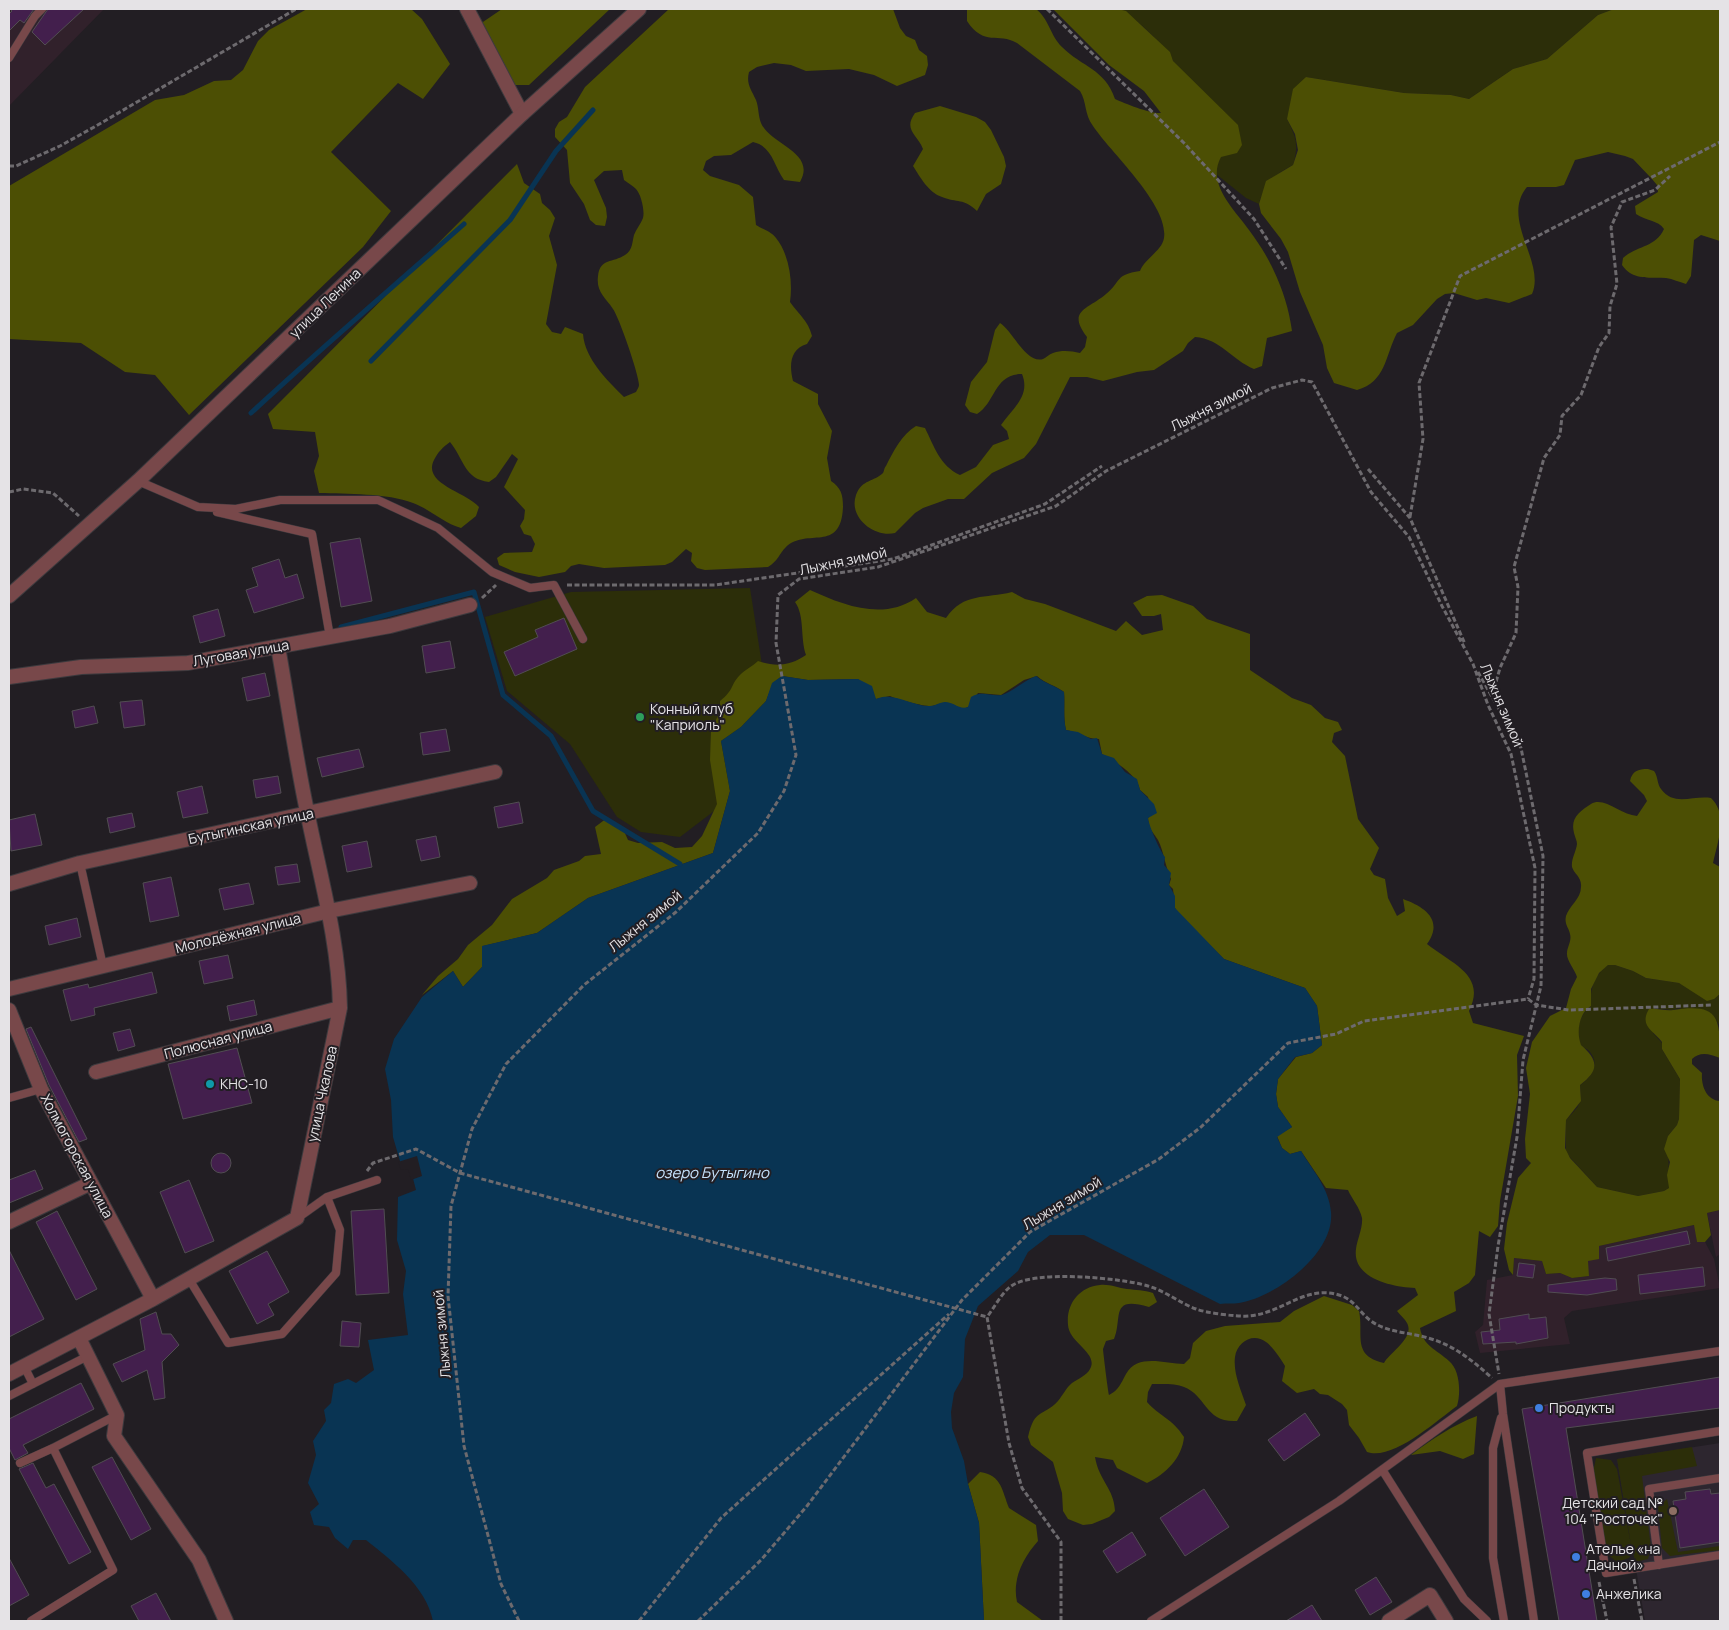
<svg xmlns="http://www.w3.org/2000/svg" width="1729" height="1630" font-family="Manrope,sans-serif">
  <rect width="100%" height="100%" fill="#221e23"/>
  <path fill="#2d262f" d="M1720 1443V1621H1645L1617 1459Z"/>
  <path fill="#31212b" d="M9 9H104L9 106Z
    M1720 1210V1254L1716 1257 1707 1213Z
    M1695 1225 1697 1242H1705L1714 1259 1720 1288 1572 1311 1564 1318 1570 1344 1480 1353 1475 1332 1483 1325 1487 1280 1513 1275 1514 1258 1542 1261 1546 1274 1560 1273 1572 1278 1588 1276V1260L1599 1246Z"/>
  <path fill="#2c2e09" d="M1118 9H1614L1598 15 1547 59 1513 69 1469 99 1451 95 1404 93 1306 77 1287 119C1296 137 1299 145 1293 165 1275 174 1264 184 1259 204L1246 198 1216 174V164L1221 156 1237 152 1173 61C1168 48 1131 13 1118 9Z
    M750 588 767 697 722 805 680 837 641 832 617 817 570 744 507 691 485 617 571 592Z
    M1608 965H1615L1633 971 1646 978 1679 983 1719 996 1720 994V1026L1715 1019 1678 1008 1672 1010 1655 1008 1653 1033 1662 1043V1049L1680 1079 1679 1119 1677 1125 1668 1136 1669 1188 1664 1191 1638 1196 1597 1187 1566 1153V1120C1579 1106 1582 1105 1580 1085 1590 1078 1601 1065 1590 1052 1588 1049 1583 1048 1581 1045 1573 1034 1581 1012 1591 1006 1589 990 1595 974 1608 965Z
    M1692 1447 1697 1466 1642 1476 1651 1548 1648 1559 1635 1562 1633 1551 1629 1558 1617 1562 1607 1554 1593 1473 1596 1458 1611 1460 1617 1469 1631 1545 1617 1459Z
    M1667 1499 1678 1552 1720 1546V1550L1670 1556 1662 1548 1658 1507Z"/>
  <path fill="#4c4f04" d="M307 9H411L422 19 450 64 423 99 398 83 331 152 391 211 363 247 189 415 155 375 125 372 81 343 9 339V186L155 100 184 95 214 81 231 80 243 70 258 41 269 30Z
    M502 9H610L529 85H515L480 24Z
    M669 9H893L900 28 906 36 915 40 919 50 927 56 928 65 925 75 897 86 874 75 849 69 806 71 791 65 774 63 757 67 749 72C746 84 751 89 756 100 759 108 758 116 761 123 770 145 817 152 800 182L784 180C774 166 772 146 753 142L731 155 714 156 706 161 703 170 710 176 739 185 753 197 756 225C762 229 772 232 776 238 789 254 793 281 790 302 799 315 808 320 812 336L807 344C790 349 789 365 793 381L818 394V404L832 431 827 458 831 481C841 488 843 494 843 507 841 554 807 527 786 547 779 554 778 561 768 567L705 570 697 568 691 561 692 553 686 549 672 562 665 565 604 568 579 564 571 566 565 572 539 577 515 572 499 565 497 558 504 553 532 552 535 544 531 536 524 534 520 526 524 519 525 510 504 487 518 459 512 454 496 477 489 482C464 479 464 459 450 442 443 447 438 452 434 460 422 484 466 492 479 507L476 516 461 528C443 523 430 509 413 503 387 493 347 494 319 493L314 471 319 456 315 432 273 429 268 414 517 164 524 183 540 194 542 203 550 210 555 218 549 236 557 265 546 324 552 332 561 334 565 327 583 334C585 359 607 380 624 397L636 392C637 390 639 387 639 385 639 375 619 317 613 309 605 297 596 292 598 276 600 258 613 263 625 255 633 250 632 242 634 235 636 229 641 224 643 218 645 211 641 194 636 189 633 186 628 183 624 180L622 170 604 171 594 180 606 208 607 217 605 226 596 225 590 220 584 204 570 183 567 150 555 137V129L559 122 567 117 585 87Z
    M967 9H1036C1049 19 1050 35 1062 47 1082 67 1105 69 1115 99 1126 104 1151 114 1161 113L1144 91 1109 65 1053 9H1118L1126 11 1170 52 1173 61 1238 125 1242 145 1237 153 1221 157C1206 184 1235 210 1249 230 1258 242 1267 256 1273 269 1283 290 1289 309 1292 331L1267 338 1262 366 1254 369C1232 360 1221 339 1195 337L1188 343 1183 351 1154 370 1137 372 1103 381 1087 377H1070L1036 444 1024 458 992 473 964 499H948L923 508 915 513 895 533C875 538 848 518 856 495 862 479 874 482 883 473 884 472 884 468 886 466 893 452 902 434 916 426L925 428C934 446 940 466 960 475L976 467 993 445 1009 439 1007 431 1001 425C1012 409 1031 396 1022 374 994 374 996 402 977 414L970 412 965 405 971 382 987 362 995 330 1000 323C1012 330 1026 364 1043 359 1046 358 1049 354 1053 353 1062 350 1071 351 1080 353L1085 347 1087 337C1066 310 1089 309 1106 294 1122 281 1114 275 1140 271 1145 258 1162 251 1164 238 1169 205 1111 153 1093 126 1084 114 1087 102 1080 91L1017 43C998 32 984 47 967 21Z
    M1614 9H1720V241L1701 235 1694 240 1691 276 1686 284C1679 282 1673 279 1666 278 1650 277 1633 281 1622 265L1623 258C1638 245 1655 248 1664 229 1658 220 1646 221 1636 214L1635 206 1658 192 1657 185 1652 179 1633 159 1625 156 1608 152 1575 160 1564 185 1556 187H1527C1500 219 1546 262 1532 294L1509 303 1486 298 1477 300 1454 293 1445 294 1437 299 1413 325 1397 333C1385 356 1386 382 1357 390L1334 383 1327 368 1323 345 1300 292 1288 252 1281 239 1261 213 1259 204 1266 181 1293 165 1298 150 1295 134 1287 119 1293 89 1306 77 1404 93 1451 95 1469 99 1513 69 1547 59 1598 15Z
    M940 106 976 117 985 122 991 130 1004 157 1006 166 1001 184 986 194 977 211C964 198 957 203 942 197 929 193 920 177 913 166L923 149C917 134 903 130 915 113Z
    M810 590C843 605 883 621 916 598L927 612 946 618C964 592 985 599 1012 592L1025 599 1045 604 1116 631 1126 621 1142 635 1163 630 1161 614 1154 616H1142L1133 603 1147 596 1162 595 1193 606 1207 619 1250 634V670L1292 698 1311 705 1325 718 1338 722 1342 730 1334 733 1332 742 1345 756 1358 819 1379 848 1370 869 1374 875 1385 879 1388 898 1397 916 1405 911 1403 899C1425 907 1444 920 1427 944 1452 964 1487 975 1469 1011L1473 1023 1524 1036 1517 1055 1518 1096 1500 1201 1498 1226 1490 1237 1479 1231 1475 1275 1469 1283 1454 1292 1456 1311 1420 1328C1423 1346 1436 1349 1449 1361 1460 1370 1461 1393 1457 1406 1436 1421 1393 1461 1367 1452L1359 1438 1349 1425 1347 1410 1342 1404 1328 1395 1320 1394 1314 1389 1297 1393 1282 1381 1285 1366C1281 1359 1272 1346 1266 1342 1253 1332 1237 1342 1235 1357 1233 1373 1241 1390 1246 1405L1237 1421C1205 1423 1207 1396 1184 1387 1176 1383 1160 1384 1152 1384L1148 1392 1147 1402C1159 1416 1172 1418 1184 1437 1182 1458 1166 1474 1147 1483L1117 1468 1113 1460 1095 1457C1099 1481 1114 1488 1115 1511L1109 1517 1092 1524 1083 1525 1068 1519 1063 1511 1062 1493 1053 1462 1031 1445 1028 1437C1035 1407 1042 1418 1058 1401 1063 1395 1066 1388 1072 1383 1078 1379 1087 1375 1090 1369 1099 1353 1069 1343 1068 1325 1066 1304 1079 1287 1100 1285 1110 1284 1118 1288 1127 1289 1136 1290 1144 1290 1153 1293L1157 1302 1149 1307C1109 1295 1123 1318 1114 1339L1106 1341C1105 1344 1104 1346 1103 1349 1103 1351 1108 1392 1109 1395 1119 1390 1121 1383 1126 1374 1138 1353 1165 1364 1184 1364L1190 1358 1193 1343 1206 1331 1225 1326 1280 1322 1294 1311 1324 1296 1352 1305 1359 1311C1364 1334 1351 1356 1384 1363 1390 1352 1415 1338 1407 1323 1405 1319 1400 1315 1397 1311L1418 1295 1415 1288C1393 1287 1352 1279 1356 1249 1357 1240 1363 1228 1362 1218 1360 1208 1352 1199 1348 1190L1326 1188 1301 1151 1290 1154 1282 1148 1277 1136 1292 1127 1278 1107 1276 1094 1278 1079 1296 1057 1312 1053 1322 1045 1317 1006 1305 988 1224 959 1182 918 1175 908 1173 889 1169 885 1171 879C1165 866 1164 852 1158 840 1152 830 1149 831 1148 818L1151 815 1148 797 1140 790C1137 774 1115 762 1102 754L1099 739C1087 739 1078 732 1066 730 1063 718 1065 705 1064 692 1055 685 1046 684 1037 676L1024 680 1001 695 978 693C975 697 971 706 966 708 960 710 953 703 947 703 942 703 937 705 932 706 926 707 895 699 890 696L876 699 858 679 808 680 782 676 773 683 766 701 741 727 721 741 730 791 713 853 588 898 537 933 483 946 482 967 463 987 453 971 422 995 438 976 458 959 468 945 492 925 512 899 547 878 554 870 579 861 585 856 601 854 595 827 607 818 624 831 628 840 638 843 662 842 675 848 692 847 702 836 717 804 710 760 711 731 720 711V701C734 690 730 686 739 676 744 670 752 667 758 661 776 667 790 666 806 655 800 638 805 616 795 602Z
    M1648 769 1654 771C1658 776 1657 784 1661 789 1674 807 1693 795 1711 798 1729 815 1717 843 1713 863L1720 867V994L1714 999 1707 1001 1679 983 1646 978 1633 971 1615 965H1608L1599 973 1591 989V1006C1579 1013 1576 1032 1581 1045 1598 1060 1600 1070 1580 1085L1581 1101 1566 1120 1565 1148 1570 1158 1597 1187 1638 1196 1664 1191 1669 1188 1667 1175 1670 1162 1664 1149 1668 1136 1677 1125 1679 1119 1680 1079 1662 1049V1042C1653 1030 1639 1026 1649 1009 1657 1008 1665 1011 1673 1010 1719 1003 1720 1017 1720 1058 1710 1054 1700 1051 1692 1059V1064L1702 1073C1701 1085 1706 1100 1720 1101V1210L1707 1213 1711 1235 1705 1242H1697L1694 1225 1599 1246V1259L1588 1261 1589 1276 1572 1278 1560 1273 1546 1274 1542 1261 1514 1258 1513 1275 1509 1270 1504 1249 1507 1223 1518 1178 1531 1163 1526 1158 1525 1139 1530 1094 1526 1068 1532 1042 1550 1016 1566 1008 1571 989 1577 977C1575 970 1566 960 1567 953 1567 947 1572 941 1570 934 1569 928 1564 924 1566 916 1569 906 1581 899 1581 887 1582 877 1574 874 1572 867 1571 859 1576 852 1577 844 1577 841 1575 837 1574 833 1570 818 1580 811 1591 804 1604 796 1621 815 1637 816L1647 801 1644 795 1630 781C1632 771 1638 769 1648 769Z
    M1477 1416 1474 1454 1463 1459 1440 1451 1411 1455C1432 1439 1453 1425 1477 1416Z
    M980 1472C1002 1475 1002 1491 1009 1508L1036 1525 1038 1541C1023 1558 1012 1579 1017 1602L1043 1621H984L979 1523 968 1484Z"/>
  <path fill="#093453" d="M782 676 808 680 858 679 872 686 876 699C894 691 913 707 930 706 935 706 940 702 945 702 954 702 959 710 968 707L971 697C982 690 990 697 1002 695 1012 692 1025 680 1036 676 1046 684 1054 685 1064 692 1065 704 1063 718 1066 730L1078 732 1091 739 1097 738 1102 754 1114 758 1125 772 1137 779 1140 790 1154 804 1157 813 1148 818C1149 826 1160 851 1165 857L1164 865 1171 873 1169 885 1175 896V908L1224 959 1305 988 1317 1006 1322 1045 1312 1053 1295 1057 1278 1079 1276 1094 1278 1107 1292 1127 1277 1137 1282 1148 1290 1154 1301 1151C1313 1171 1329 1188 1331 1212 1335 1253 1276 1297 1239 1303 1233 1304 1227 1303 1220 1304L1084 1235H1050L1028 1252 1018 1271 978 1306 965 1339 963 1377 954 1393 951 1412 952 1428 964 1461 968 1484 979 1523 984 1621H433C426 1586 392 1561 366 1540H353L348 1549 335 1538 329 1527 314 1525 310 1512 319 1504 308 1483 316 1455 313 1441 326 1421 324 1410 331 1403 334 1384 348 1379 356 1383 374 1370 368 1340 408 1335 403 1294 406 1271 397 1240 398 1197 416 1190 410 1167 402 1168 393 1137 391 1100 385 1069 394 1039 422 997 453 971 463 987 482 967V946L537 933 588 898 713 853 730 791 721 741 741 727 766 701 772 683Z"/>
  <path fill="#221e23" d="M417 1156 422 1176 411 1180 408 1169 401 1170 398 1162Z"/>
  <g fill="none" stroke-linecap="round" stroke-linejoin="round">
    <path stroke="#093453" stroke-width="5" d="M371 361 510 220 556 151 593 110
      M251 413C321 348 393 287 464 224
      M341 627 474 592 503 695 551 736 593 811 680 864"/>
  </g>
  <path fill="#431f4d" stroke="#514d52" d="M10 9H34L24 23 20 20 9 31V14L12 11Z
    M48 9H84L45 45 32 32Z
    M360 538 372 601 341 607 330 543Z
    M279 559 285 578 297 574 304 598 254 613 246 590 258 586 252 568Z
    M218 609 225 636 200 643 193 616Z
    M564 618 577 649 515 676 504 652 538 637 535 630Z
    M450 641 455 668 426 673 422 646Z
    M265 673 270 696 247 701 242 678Z
    M142 700 145 725 124 728 120 702Z
    M94 706 98 723 75 728 72 711Z
    M446 729 450 751 423 755 420 733Z
    M359 749 364 767 322 777 317 758Z
    M278 776 281 793 256 798 253 780Z
    M202 786 208 813 183 818 177 792Z
    M519 802 523 823 498 828 494 807Z
    M132 813 135 827 110 833 107 818Z
    M35 814 42 845 11 851 9 820Z
    M436 836 440 857 421 861 416 840Z
    M367 841 372 867 347 872 342 846Z
    M297 864 300 882 278 885 275 867Z
    M171 877 179 916 150 922 143 883Z
    M249 883 254 904 224 910 219 889Z
    M77 918 81 937 49 945 45 926Z
    M228 955 233 978 204 984 199 961Z
    M152 972 157 993 94 1008 95 1015 71 1021 63 990 88 984 89 988Z
    M254 1000 257 1015 230 1021 227 1006Z
    M31 1027 87 1139 79 1142 49 1085 26 1029Z
    M130 1029 135 1046 118 1051 113 1033Z
    M237 1048 252 1103 183 1119 168 1064Z
    M211 1163a10 10 0 1 1 20 0a10 10 0 1 1-20 0Z
    M35 1170 43 1189 9 1203V1180Z
    M189 1180 214 1241 185 1253 160 1192Z
    M384 1209 389 1293 356 1295 351 1211Z
    M57 1211 97 1289 76 1300 36 1222Z
    M1687 1231 1690 1244 1608 1261 1606 1248Z
    M9 1250 44 1319 9 1337Z
    M267 1251 289 1292 268 1304 274 1315 257 1324 229 1271Z
    M1519 1263 1535 1265 1533 1278 1517 1276Z
    M1703 1267 1705 1286 1640 1294 1638 1275Z
    M1605 1278 1616 1279 1617 1290 1587 1295 1548 1292V1285Z
    M156 1312 162 1334H171L179 1345 162 1362 165 1398 154 1400 147 1370 122 1382 113 1364 145 1350 140 1319Z
    M1529 1314V1319L1546 1317 1548 1338 1516 1344V1342L1483 1344 1481 1332 1500 1330 1499 1319Z
    M342 1321 361 1323 359 1347 340 1346Z
    M1720 1377V1408L1566 1428 1597 1621H1559L1522 1409Z
    M81 1383 94 1409 23 1445 28 1453 15 1460 9 1448V1419Z
    M1305 1413 1320 1435 1284 1461 1268 1440Z
    M112 1457 151 1529 131 1540 92 1467Z
    M33 1463 46 1488 54 1484 91 1552 69 1564 19 1469Z
    M1204 1489 1229 1527 1185 1556 1160 1518Z
    M1710 1489 1711 1494 1720 1493V1542L1680 1548 1673 1501 1686 1499 1685 1492Z
    M1132 1532 1146 1555 1117 1573 1103 1551Z
    M9 1558 29 1595 9 1606Z
    M1376 1577 1392 1602 1370 1615 1355 1590Z
    M156 1593 171 1621H139L131 1606Z
    M1312 1605 1322 1621H1286Z"/>
  <g fill="none" stroke-linecap="round" stroke-linejoin="round">
    <g stroke="#3d3a3e" stroke-width="9">
      <path id="service" d="M9 58 35 16 42 9
        M138 481 198 507 236 509 280 500H378L438 528 492 572 530 588 554 585 583 639
        M217 512 312 534 330 637
        M80 863 103 966
        M9 1098 41 1089
        M299 1217 327 1197 377 1180
        M189 1279 228 1343 282 1334 336 1273 340 1230 327 1197
        M24 1366 33 1384
        M1500 1384 1503 1414 1534 1621
        M9 1396 88 1356
        M1501 1418 1493 1448V1558L1504 1621
        M1720 1431 1587 1453 1606 1573 1720 1555
        M20 1463 53 1448
        M1383 1471 1464 1599 1487 1621
        M1659 1565 1649 1489 1720 1478
        M31 1621 113 1570 53 1448 117 1415
        M1151 1621 1339 1501 1500 1384 1720 1351"/>
    </g>
    <g stroke="#3d3a3e" stroke-width="16">
      <path id="minor" d="M467 9 522 114
        M9 677 81 667 188 663 390 626 470 605
        M9 884 80 863 495 772
        M9 989 329 911 470 883
        M9 1010 41 1089 153 1299
        M96 1072 340 1008
        M9 1222 91 1183
        M79 1338 117 1415 114 1436 199 1560 226 1621
        M9 1374 153 1299 297 1218 340 1008C339 943 321 880 308 816 296 760 288 703 278 647
        M1389 1621 1430 1595 1446 1621"/>
    </g>
    <g stroke="#3d3a3e" stroke-width="16">
      <path id="tertiary" d="M9 596 138 481 522 114 639 9"/>
    </g>
    <path stroke="#6d6a6e" stroke-width="3" stroke-dasharray="5 2.5" stroke-linecap="butt" d="M1047 9 1184 143 1254 219 1286 269
      M9 166H16L60 146 96 126 296 9
      M1368 469 1410 518 1465 644
      M9 492 23 489 53 493 79 516
      M1410 517 1423 439 1419 383 1460 276 1720 142
      M567 585H715L893 559 1045 504 1102 466
      M482 598 496 585
      M1478 672 1521 748 1543 856 1541 986 1523 1060 1517 1137 1498 1246 1489 1314 1499 1374
      M1492 696 1500 668 1516 633 1518 587 1514 567 1544 458 1560 435 1562 416 1581 395 1599 347 1609 333 1610 306 1617 284 1611 227 1622 202 1655 190 1670 176
      M367 1171 373 1163 416 1149 460 1173 987 1317
      M1634 1579 1642 1621
      M1599 1582 1607 1621
      M519 1621 501 1584 464 1446 448 1296 451 1206 472 1129 506 1064 584 985 676 912 758 833 784 791 796 755 776 643 778 595 799 579 878 567 1056 506 1106 471 1272 388 1302 380 1312 382 1371 492 1409 537 1442 606 1473 664 1488 705 1511 754 1535 868 1534 979 1528 999
      M639 1621 721 1518 949 1314
      M698 1621 761 1560 807 1506 962 1300 1030 1232 1159 1159 1201 1127 1288 1043 1336 1034 1364 1021 1528 999 1536 1005 1569 1010 1713 1005
      M1061 1621V1542L1022 1488 1009 1443 987 1317C994 1308 1001 1294 1010 1287 1031 1269 1122 1278 1148 1286 1165 1291 1180 1303 1196 1309 1206 1313 1238 1317 1249 1316 1284 1313 1306 1283 1342 1296 1355 1301 1361 1314 1371 1321 1388 1333 1409 1332 1428 1338 1454 1345 1473 1361 1492 1378"/>
    <use href="#service" stroke="#78484a" stroke-width="8"/>
    <use href="#minor" stroke="#78484a" stroke-width="14"/>
    <use href="#tertiary" stroke="#78484a" stroke-width="14"/>
  </g>
  <circle fill="#2e9e5b" stroke="#221e23" stroke-width="2" cx="640" cy="717" r="5"/>
  <circle fill="#0f9aa8" stroke="#221e23" stroke-width="2" cx="210" cy="1084" r="5"/>
  <g fill="#3f7fe0" stroke="#221e23" stroke-width="2">
    <circle cx="1539" cy="1408" r="5"/>
    <circle cx="1576" cy="1557" r="5"/>
    <circle cx="1586" cy="1594" r="5"/>
  </g>
  <circle fill="#8d6e63" stroke="#221e23" stroke-width="2" cx="1673" cy="1511" r="5"/>
  <g text-anchor="middle" stroke-width="4" stroke-linejoin="round" paint-order="stroke">
    <g font-size="14" fill="#e5e3e6" stroke="#221e23">
      <text transform="translate(325 303) rotate(-44)" y="5">улица Ленина</text>
      <text transform="translate(1211 407) rotate(-27)" y="5">Лыжня зимой</text>
      <text transform="translate(843 561) rotate(-12)" y="5">Лыжня зимой</text>
      <text transform="translate(241 653) rotate(-10)" y="5">Луговая улица</text>
      <text transform="translate(1502 705) rotate(67)" y="5">Лыжня зимой</text>
      <text transform="translate(251 826) rotate(-12)" y="5">Бутыгинская улица</text>
      <text transform="translate(645 921) rotate(-39)" y="5">Лыжня зимой</text>
      <text transform="translate(238 933) rotate(-14)" y="5">Молодёжная улица</text>
      <text transform="translate(218 1040) rotate(-15)" y="5">Полюсная улица</text>
      <text transform="translate(322 1094) rotate(-78)" y="5">улица Чкалова</text>
      <text transform="translate(77 1156) rotate(62)" y="5">Холмогорская улица</text>
      <text transform="translate(1062 1203) rotate(-31)" y="5">Лыжня зимой</text>
      <text transform="translate(442 1334) rotate(-95)" y="5">Лыжня зимой</text>
    </g>
    <g font-size="14" fill="#e5e3e6" stroke="#221e23" text-anchor="start">
      <text x="650" y="714">Конный клуб<tspan x="650" dy="16">"Каприоль"</tspan></text>
      <text x="220" y="1089">КНС-10</text>
      <text x="1549" y="1413">Продукты</text>
      <text x="1663" y="1508" text-anchor="end">Детский сад №<tspan x="1663" dy="16">104 "Росточек"</tspan></text>
      <text x="1586" y="1554">Ателье «на<tspan x="1586" dy="16">Дачной»</tspan></text>
      <text x="1596" y="1599">Анжелика</text>
    </g>
    <g font-size="15" font-style="italic" fill="#c5e2fc" stroke="#221e23">
      <text x="712" y="1178">озеро Бутыгино</text>
    </g>
  </g>
  <rect width="1729" height="1630" fill="none" stroke="#e5e3e6" stroke-width="20"/>
</svg>
